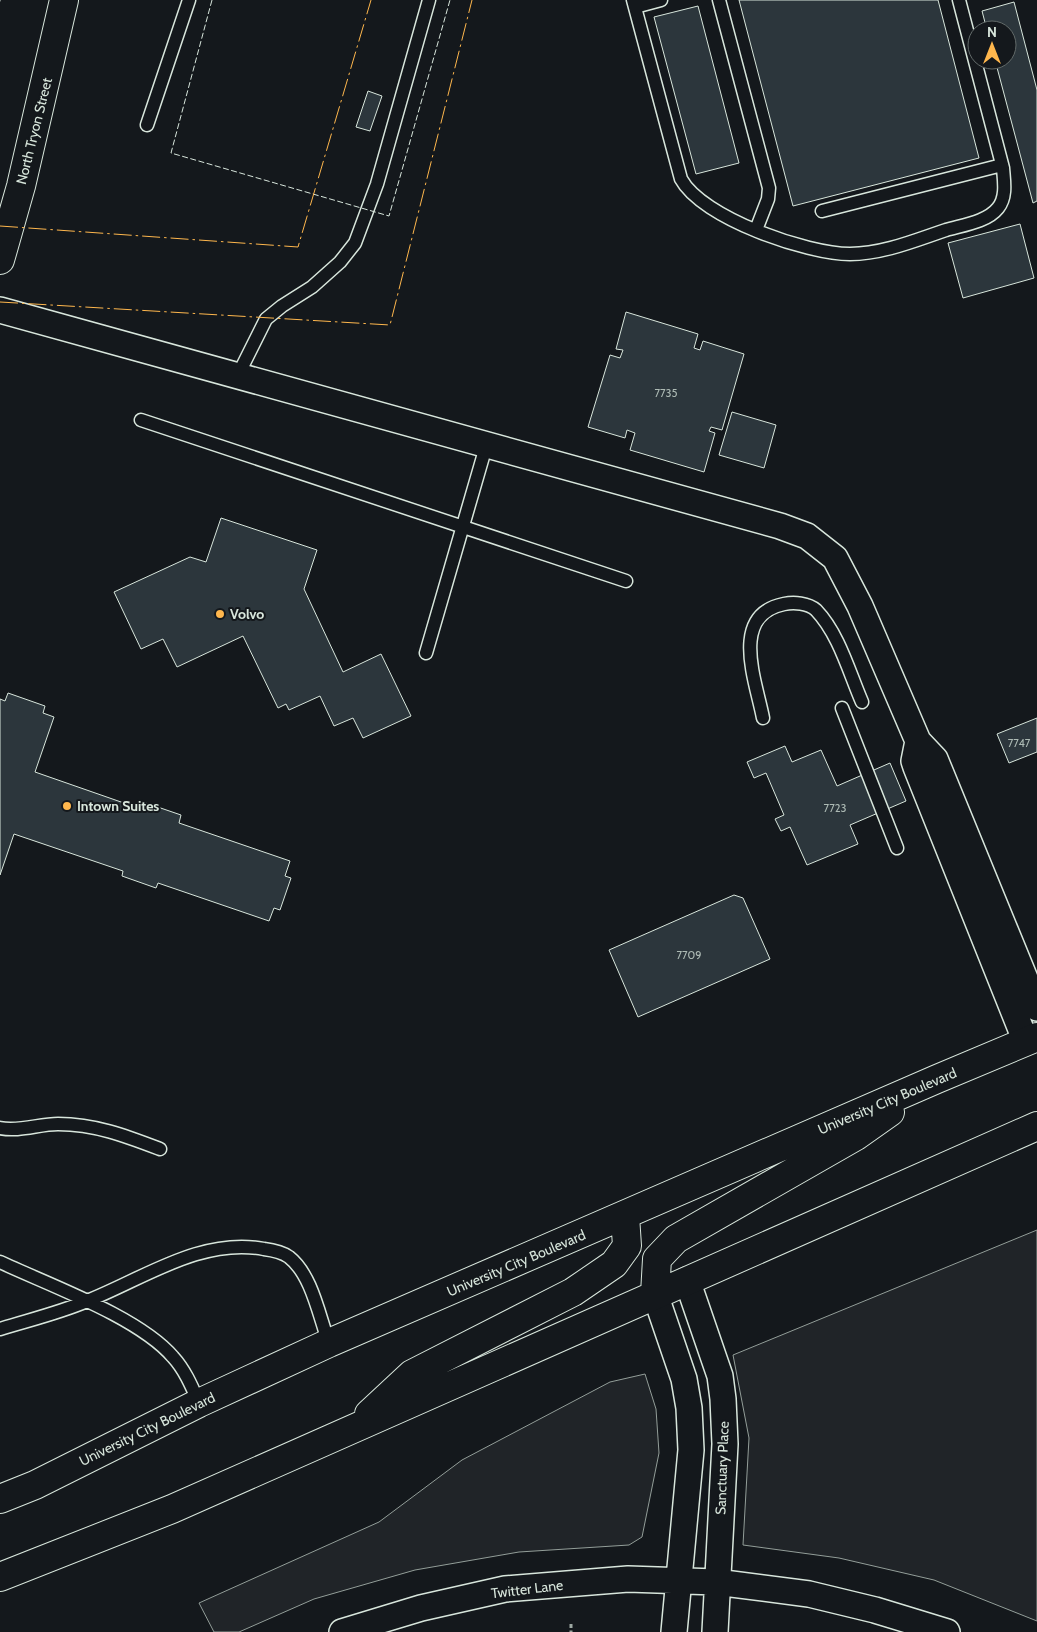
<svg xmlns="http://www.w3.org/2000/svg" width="1037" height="1632" font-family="Cabin,sans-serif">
  <rect width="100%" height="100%" fill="#14181c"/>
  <path fill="#202428" stroke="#939e99" d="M1037 1230V1621L934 1580 839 1558 743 1545 749 1438 733 1355Z
    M645 1374 656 1409 659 1453 642 1537 629 1545 519 1552 415 1570 314 1599 239 1632H214L199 1603 379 1522 462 1460 610 1382Z"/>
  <path fill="#2c363c" stroke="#d8e6dc" d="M739 0H938L979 158 793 206Z
    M1014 2 1037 90V201L1033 203 995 60H1007V30H987L982 11Z
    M698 6 739 163 696 174 654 17Z
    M368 91 382 96 370 131 356 127Z
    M1020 224 1034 278 963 298 948 243Z
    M626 312 698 334 694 348 700 350 703 341 744 354 722 430 711 427 709 431 715 433 704 472 630 450 635 433 627 430 625 438 588 427 610 355 620 358 623 350 616 349Z
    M732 412 776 425 764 468 719 455Z
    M221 518 317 550 304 589 343 672 381 654 411 716 363 738 353 718 334 726 320 696 289 710 286 704 278 708 243 636 177 667 163 639 141 649 114 592 190 557 206 562Z
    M8 693 45 706 43 713 54 717 35 772 144 810 146 803 181 815 179 823 290 861 285 876 291 878 280 910 274 908 269 921 158 883 156 888 122 876 123 871 14 834 0 875V699L5 701Z
    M1037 718V752L1009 763 997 734Z
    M785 746 792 762 821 750 837 786 890 763 906 801 850 825 858 844 807 865 790 827 781 831 775 819 784 815 766 773 754 778 747 762Z
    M734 895 743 898 770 959 638 1017 609 950Z"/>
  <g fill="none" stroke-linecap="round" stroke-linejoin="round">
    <g stroke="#d8e6dc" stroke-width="15">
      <path id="lane" d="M633 0 681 179C702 218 807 254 850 254 883 254 916 240 946 230 963 225 987 222 998 208 1007 197 1004 181 1003 168L959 0
        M719 0 769 188 768 199 756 230
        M635 7 661 0
        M147 125 189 0
        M822 211 1002 165
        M238 375 266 319 282 306 312 287 340 262 355 243 377 184 429 0
        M141 420 626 581
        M426 653 487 443
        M842 708 897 848
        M763 718C756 681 729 615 784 604 794 602 808 603 816 610 839 634 849 672 862 702
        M0 1128C19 1132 39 1124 58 1124 95 1124 126 1136 160 1149
        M0 1262C49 1285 139 1317 173 1357 185 1370 192 1387 199 1403
        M0 1329C29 1320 59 1313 87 1301 143 1279 201 1237 264 1249 272 1250 282 1252 289 1257 312 1275 319 1316 329 1343"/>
    </g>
    <g stroke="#d8e6dc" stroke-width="28">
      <path id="street" d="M0 310 780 526 807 536 835 558 860 606 918 741
        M1026 1042 916 767 914 761 918 741 935 759 1037 1008
        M687 1280 720 1376 723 1399 725 1444 715 1632
        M655 1294 684 1379 689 1408 691 1450 674 1632
        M342 1632 421 1608 505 1589 628 1579 716 1582 809 1594 875 1610 947 1632"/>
    </g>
    <g stroke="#d8e6dc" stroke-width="30">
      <path id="primary" d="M0 260 21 186 64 0
        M655 1294 657 1259 676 1239 856 1136 890 1112
        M369 1414 412 1374 573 1292 614 1264 627 1246 625 1216
        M0 1499 35 1485 199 1403 329 1343 937 1079 1037 1037
        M0 1577 172 1509 1037 1126"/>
    </g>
    <path stroke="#9da8a2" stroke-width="3" stroke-dasharray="4 2.5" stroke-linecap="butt" d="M571 1624V1632"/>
    <use href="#lane" stroke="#14181c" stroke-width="12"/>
    <use href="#street" stroke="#14181c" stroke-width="25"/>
    <use href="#primary" stroke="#14181c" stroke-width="28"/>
    <path stroke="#d8e6dc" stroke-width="1" d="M0 1V0"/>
    <path stroke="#d8e6dc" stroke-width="1" stroke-dasharray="6 2.5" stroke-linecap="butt" d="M212 0 171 153 389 216 450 0"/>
    <path stroke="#ffb74d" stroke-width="1" stroke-dasharray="18 4 2.5 4" stroke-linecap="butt" d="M0 226 298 247 371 0
      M0 302 390 325 472 0"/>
  </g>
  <g fill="#ffb74d" stroke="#14181c" stroke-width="2">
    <circle cx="220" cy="614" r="5"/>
    <circle cx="67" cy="806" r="5"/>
  </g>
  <g text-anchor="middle" stroke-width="4" stroke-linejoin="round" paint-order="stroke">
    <g font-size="11" fill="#adbab4">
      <text x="666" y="397">7735</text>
      <text x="1019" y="747">7747</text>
      <text x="835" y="812">7723</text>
      <text x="689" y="959">7709</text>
    </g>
    <g font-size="14" fill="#d8e6dc" stroke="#14181c">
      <text transform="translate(34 131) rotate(-76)" y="5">North Tryon Street</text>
      <text transform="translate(887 1101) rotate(-23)" y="5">University City Boulevard</text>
      <text transform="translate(516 1263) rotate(-23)" y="5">University City Boulevard</text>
      <text transform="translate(147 1429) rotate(-26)" y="5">University City Boulevard</text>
      <text transform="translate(722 1468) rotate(-88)" y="5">Sanctuary Place</text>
      <text transform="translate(527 1589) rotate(-7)" y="5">Twitter Lane</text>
    </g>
    <g font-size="14" font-weight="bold" fill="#d8e6dc" stroke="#14181c" text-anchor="start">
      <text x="230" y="619">Volvo</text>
      <text x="77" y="811">Intown Suites</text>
    </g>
  </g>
  <g transform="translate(992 45)"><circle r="24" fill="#14181c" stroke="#626a69"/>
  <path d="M0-4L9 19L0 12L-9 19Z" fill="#ffb74d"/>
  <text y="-8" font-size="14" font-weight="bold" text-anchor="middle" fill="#d8e6dc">N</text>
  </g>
</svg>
